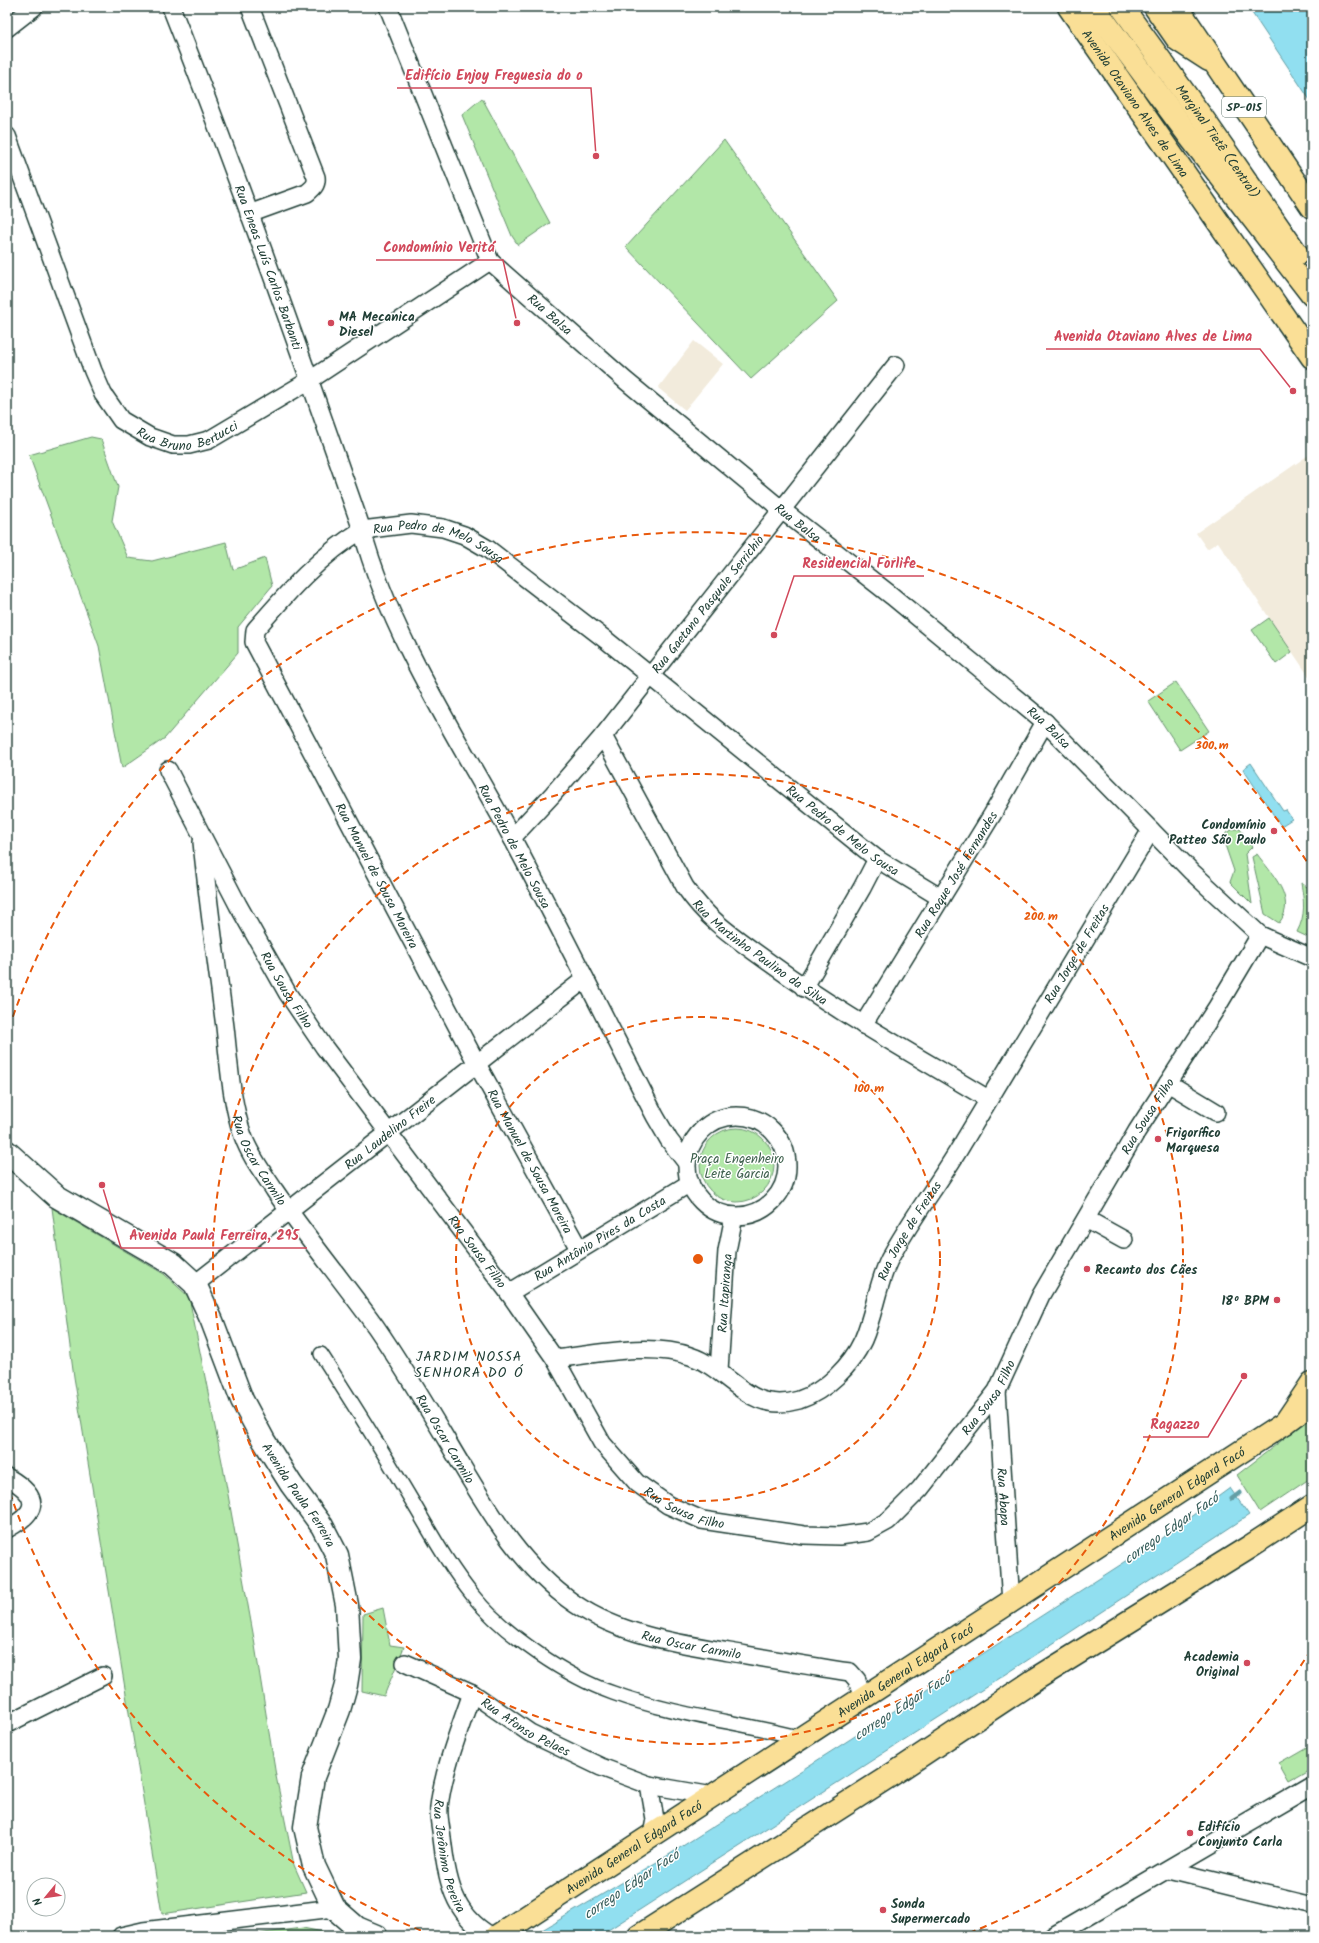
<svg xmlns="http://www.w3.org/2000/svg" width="1319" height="1943" font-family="Kalam,sans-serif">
  <rect width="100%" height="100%" fill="#fff"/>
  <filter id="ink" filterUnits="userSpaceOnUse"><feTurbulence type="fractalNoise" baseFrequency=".025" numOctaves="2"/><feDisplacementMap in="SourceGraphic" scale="8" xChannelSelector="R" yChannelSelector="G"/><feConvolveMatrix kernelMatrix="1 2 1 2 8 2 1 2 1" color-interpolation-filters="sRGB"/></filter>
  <g filter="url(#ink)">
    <path fill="#f2ebdc" d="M694 341 723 364 685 410 658 388Z
      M1310 454 1312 457V681L1218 542 1207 549 1196 533Z"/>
    <path fill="#b2e7a8" stroke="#68926e" d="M482 98 550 223 518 245 512 236 462 115Z
      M724 140 838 301 751 379 626 247Z
      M91 437 101 439 118 487 112 521 128 558 152 561 226 542 233 570 265 558 272 586 238 627V653L165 738 122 768 99 646 29 455Z
      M1269 618 1292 652 1276 664 1252 630Z
      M1176 682 1209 731 1180 750 1148 701Z
      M1234 829H1240L1252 847 1245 854 1252 904 1230 882 1234 871 1224 842 1226 833Z
      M1257 854C1271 873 1298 899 1279 923L1265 914 1252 857Z
      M1301 883 1312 890V939L1297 932C1306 915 1304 901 1301 883Z
      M700 1165a37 37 0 1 1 74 0a37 37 0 1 1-74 0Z
      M52 1208 164 1274 189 1297 223 1467 253 1633 276 1776 294 1865 306 1892 162 1914 74 1377Z
      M1312 1417V1477L1260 1512 1237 1475Z
      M383 1608 390 1645 404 1647 384 1696 362 1691 363 1614Z
      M1312 1744V1768L1289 1781 1279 1763Z
      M303 1928 332 1934 331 1936H241Z"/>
    <path fill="#91dff0" stroke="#639ea5" d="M1248 7H1312V103Z
      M1251 763 1283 811 1286 810 1292 819 1281 826 1243 769Z
      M1230 1488 1249 1515 1011 1671 599 1936H532L667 1856 835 1749 1159 1540Z"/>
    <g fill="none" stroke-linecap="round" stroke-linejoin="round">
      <path stroke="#639ea5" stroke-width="5" d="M1232 1499 1240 1493"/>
      <g stroke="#1f3d34" stroke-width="16">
        <path id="pedestrian" d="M321 1354C348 1396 375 1438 400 1481 424 1520 445 1562 474 1597 505 1635 567 1677 613 1693 673 1715 739 1722 801 1738"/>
      </g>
      <g stroke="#1f3d34" stroke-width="20">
        <g id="minor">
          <path id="s1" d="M171 7C239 179 301 355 362 530 319 556 288 592 255 630L254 642 477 1064 579 1249"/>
          <path id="s2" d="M388 7 490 261 626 381 782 510 892 596 1045 722 1192 872 1260 935 1312 958"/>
          <path d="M7 28 34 7"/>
          <path id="s3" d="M7 136 93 371 103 394 121 420 150 437 173 445H189L209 440 310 380 490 261"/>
          <path d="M249 214 307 193C313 188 317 185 316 177L250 7"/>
          <path id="s4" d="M603 736 685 887C710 923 736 938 770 963 839 1013 915 1055 988 1099"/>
          <path id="s5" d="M168 770 238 905 288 994 324 1047 509 1293 555 1359 602 1443 637 1483 668 1505 702 1520 742 1526 804 1535 839 1536 868 1532 888 1521 920 1489 997 1391 1041 1295 1137 1131 1217 1007 1260 935"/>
          <path id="s6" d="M512 838 553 794 603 736 896 365"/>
          <path id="s7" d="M202 842C208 904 217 966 225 1027 229 1063 231 1102 243 1136 250 1156 264 1174 275 1191 307 1238 343 1281 376 1327 407 1372 434 1419 462 1466 493 1518 524 1569 575 1604 621 1635 676 1643 729 1652 770 1659 810 1666 850 1672L857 1680 863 1699"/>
          <path d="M804 988 862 888 877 859"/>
          <path id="s8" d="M863 1025 992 815 1045 722"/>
          <path d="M1168 1083 1216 1112"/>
          <circle cx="737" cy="1166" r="50"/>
          <path id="s9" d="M686 1162 669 1140 655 1116C605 1018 556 919 504 823 453 731 389 631 362 530L411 524 443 528 464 535 488 549 606 640 877 859 941 898"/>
          <path d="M1086 1219 1124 1240"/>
          <path id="s10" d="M195 1284 585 979"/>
          <path id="s11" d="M509 1293 690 1183"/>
          <path id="s12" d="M555 1359C596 1354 650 1342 690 1356 731 1369 747 1415 799 1400 826 1391 851 1366 863 1340 874 1315 877 1285 889 1260 911 1218 941 1181 964 1141 1026 1037 1088 933 1151 830"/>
          <path id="s13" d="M719 1370 727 1251 734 1216"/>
          <path id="s14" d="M997 1391 1011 1603"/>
          <path d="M7 1477C40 1496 40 1511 7 1529"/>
          <path id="s15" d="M405 1663 472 1693 530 1733 601 1767 649 1785 713 1796"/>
          <path id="s16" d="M472 1693C460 1728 443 1771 439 1807 438 1817 441 1828 442 1838 447 1878 452 1914 491 1936"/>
          <path d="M7 1724 103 1676"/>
          <path d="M649 1785 655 1819 652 1835"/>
          <path d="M1169 1870 1312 1905"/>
          <path d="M121 1936 143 1931 334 1908"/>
          <path d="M1053 1936 1312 1785"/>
        </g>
      </g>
      <g stroke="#1f3d34" stroke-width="25">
        <g id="secondary">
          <path id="s17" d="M7 1152 56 1196 173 1264 195 1284 212 1321 242 1400 264 1441 291 1484 322 1526 337 1555 347 1605 350 1659 346 1685 339 1710 313 1777 305 1827 314 1866 334 1908 357 1928 376 1936"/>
        </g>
      </g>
      <g stroke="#1f3d34" stroke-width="25">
        <g id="primary">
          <path id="s18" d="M497 1936 1285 1423 1312 1403"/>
          <path d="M639 1936 899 1770 1036 1679 1249 1547 1312 1506"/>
        </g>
      </g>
      <g stroke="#1f3d34" stroke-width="25">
        <g id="trunk">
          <path id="s19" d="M1069 7 1312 357"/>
          <path d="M1094 7 1190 137 1312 295"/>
          <path id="s20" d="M1122 7 1204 120 1297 254"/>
          <path d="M1285 1423 1312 1383"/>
        </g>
      </g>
      <g stroke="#1f3d34" stroke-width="25">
        <path id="motorway" d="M1155 7 1178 40 1209 60
          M1177 7 1312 207"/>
      </g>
      <use href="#pedestrian" stroke="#fff" stroke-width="13"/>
      <use href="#minor" stroke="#fff" stroke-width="17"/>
      <use href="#secondary" stroke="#fff" stroke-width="22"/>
      <use href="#primary" stroke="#fadf96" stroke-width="22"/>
      <use href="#trunk" stroke="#fadf96" stroke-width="22"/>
      <use href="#motorway" stroke="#fadf96" stroke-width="22"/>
    </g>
  </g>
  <g fill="none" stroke="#e8590c" stroke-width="2" stroke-dasharray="7 5">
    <circle cx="698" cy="1259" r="242"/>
    <circle cx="698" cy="1259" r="485"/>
    <path d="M1311 1650A727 727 0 0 1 964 1935M432 1935A727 727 0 0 1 9 1490M9 1028A727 727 0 0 1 1311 868"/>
  </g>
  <g fill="#d1495b" stroke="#fff" stroke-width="1.5">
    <circle cx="331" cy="323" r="4"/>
    <circle cx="1274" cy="831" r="4"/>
    <circle cx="1158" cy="1139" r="4"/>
    <circle cx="1087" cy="1269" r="4"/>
    <circle cx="1277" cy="1300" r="4"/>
    <circle cx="1247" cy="1663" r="4"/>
    <circle cx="1190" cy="1833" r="4"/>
    <circle cx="883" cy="1910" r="4"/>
  </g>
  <g text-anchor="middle" stroke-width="3" stroke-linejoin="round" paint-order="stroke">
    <rect fill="#fff" stroke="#627771" stroke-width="1" x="1222" y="97" width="44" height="20" rx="3"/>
    <g font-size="12" font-weight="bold" fill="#1f3d34">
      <text x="1244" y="111">SP-015</text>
    </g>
    <g font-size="13" fill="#1f3d34" stroke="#fff">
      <text dy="5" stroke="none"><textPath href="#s19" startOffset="117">Avenida Otaviano Alves de Lima</textPath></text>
      <text dy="5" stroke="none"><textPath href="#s20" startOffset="165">Marginal Tietê (Central)</textPath></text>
      <text dy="5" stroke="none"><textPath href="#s1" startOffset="278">Rua Eneas Luís Carlos Barbanti</textPath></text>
      <text dy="5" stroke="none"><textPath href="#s2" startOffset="354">Rua Balsa</textPath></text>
      <text dy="5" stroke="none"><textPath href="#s3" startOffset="380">Rua Bruno Bertucci</textPath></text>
      <text dy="5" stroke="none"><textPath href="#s2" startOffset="678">Rua Balsa</textPath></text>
      <text dy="5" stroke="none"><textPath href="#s9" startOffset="792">Rua Pedro de Melo Sousa</textPath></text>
      <text dy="5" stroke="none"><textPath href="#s6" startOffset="305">Rua Gaetano Pasquale Serrichio</textPath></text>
      <text dy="5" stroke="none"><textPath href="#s2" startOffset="1002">Rua Balsa</textPath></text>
      <text dy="5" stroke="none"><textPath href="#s9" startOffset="1296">Rua Pedro de Melo Sousa</textPath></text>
      <text transform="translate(515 846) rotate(62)" y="5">Rua Pedro de Melo Sousa</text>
      <text dy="5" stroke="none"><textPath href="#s8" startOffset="177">Rua Roque José Fernandes</textPath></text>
      <text dy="5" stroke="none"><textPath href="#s1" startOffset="980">Rua Manuel de Sousa Moreira</textPath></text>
      <text dy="5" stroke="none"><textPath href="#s4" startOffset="272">Rua Martinho Paulino da Silva</textPath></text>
      <text dy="5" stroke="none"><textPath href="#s12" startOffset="792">Rua Jorge de Freitas</textPath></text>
      <text dy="5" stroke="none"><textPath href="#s5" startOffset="250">Rua Sousa Filho</textPath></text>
      <text dy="5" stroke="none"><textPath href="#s5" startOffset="1605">Rua Sousa Filho</textPath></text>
      <text dy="5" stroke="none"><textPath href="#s10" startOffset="247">Rua Laudelino Freire</textPath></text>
      <text dy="5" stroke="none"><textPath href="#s7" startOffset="326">Rua Oscar Carmilo</textPath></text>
      <text dy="5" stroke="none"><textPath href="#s1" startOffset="1304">Rua Manuel de Sousa Moreira</textPath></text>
      <text dy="5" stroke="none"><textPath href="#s12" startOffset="468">Rua Jorge de Freitas</textPath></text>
      <text dy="5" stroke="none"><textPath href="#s11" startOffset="106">Rua Antônio Pires da Costa</textPath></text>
      <text dy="5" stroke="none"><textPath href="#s5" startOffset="574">Rua Sousa Filho</textPath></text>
      <text dy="5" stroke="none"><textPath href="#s13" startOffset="77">Rua Itapiranga</textPath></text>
      <text dy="5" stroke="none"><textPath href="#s5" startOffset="1281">Rua Sousa Filho</textPath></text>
      <text dy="5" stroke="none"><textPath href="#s7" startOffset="662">Rua Oscar Carmilo</textPath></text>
      <text dy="5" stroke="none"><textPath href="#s18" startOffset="811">Avenida General Edgard Facó</textPath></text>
      <text dy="5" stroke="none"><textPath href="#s17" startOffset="467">Avenida Paula Ferreira</textPath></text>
      <text dy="5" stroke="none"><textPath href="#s14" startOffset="106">Rua Abapa</textPath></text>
      <text dy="5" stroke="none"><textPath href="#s5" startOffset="910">Rua Sousa Filho</textPath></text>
      <text dy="5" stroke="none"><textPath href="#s7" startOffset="998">Rua Oscar Carmilo</textPath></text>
      <text dy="5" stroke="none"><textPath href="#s18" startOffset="487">Avenida General Edgard Facó</textPath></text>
      <text dy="5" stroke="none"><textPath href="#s15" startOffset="137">Rua Afonso Pelaes</textPath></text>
      <text dy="5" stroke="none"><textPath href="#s18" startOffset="163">Avenida General Edgard Facó</textPath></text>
      <text dy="5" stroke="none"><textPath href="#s16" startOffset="169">Rua Jerônimo Pereira</textPath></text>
    </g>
    <g font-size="13" font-weight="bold" fill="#1f3d34" stroke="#fff" text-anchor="start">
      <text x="339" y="321">MA Mecanica<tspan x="339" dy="15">Diesel</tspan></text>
      <text x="1266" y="829" text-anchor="end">Condomínio<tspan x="1266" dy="15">Patteo São Paulo</tspan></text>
      <text x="1166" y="1137">Frigorífico<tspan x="1166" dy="15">Marquesa</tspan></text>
      <text x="1095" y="1274">Recanto dos Cães</text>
      <text x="1269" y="1305" text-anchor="end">18º BPM</text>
      <text x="1239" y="1661" text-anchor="end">Academia<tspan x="1239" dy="15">Original</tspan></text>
      <text x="1198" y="1831">Edifício<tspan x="1198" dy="15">Conjunto Carla</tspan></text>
      <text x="891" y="1908">Sonda<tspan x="891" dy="15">Supermercado</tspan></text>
    </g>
    <g font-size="13" fill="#3c5f4b" stroke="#fff">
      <text x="737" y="1163">Praça Engenheiro<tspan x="737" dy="15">Leite Garcia</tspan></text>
    </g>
    <g font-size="14" letter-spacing="1" fill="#1f3d34" stroke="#fff">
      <text x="469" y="1361">JARDIM NOSSA<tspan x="469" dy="16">SENHORA DO Ó</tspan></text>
    </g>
    <g font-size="14" font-style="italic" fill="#365d5a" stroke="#fff">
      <text transform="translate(1171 1528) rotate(-35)" y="5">corrego Edgar Facó</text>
      <text transform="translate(902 1706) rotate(-33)" y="5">corrego Edgar Facó</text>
      <text transform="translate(631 1884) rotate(-34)" y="5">corrego Edgar Facó</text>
    </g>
  </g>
  <circle cx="698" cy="1259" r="6" fill="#e8590c" stroke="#fff" stroke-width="2"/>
  <g font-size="12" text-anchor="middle" font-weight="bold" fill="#e8590c" stroke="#fff" stroke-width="3" stroke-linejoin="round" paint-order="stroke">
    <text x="1212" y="749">300 m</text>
    <text x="1041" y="920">200 m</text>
    <text x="869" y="1092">100 m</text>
  </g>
  <path fill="none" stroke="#d1495b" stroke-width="1.5" d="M596 156L591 88H397M517 323L503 260H376M1293 391L1260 349H1046M774 635L794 576H924M102 1185L121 1248H307M1244 1376L1208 1437H1143"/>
  <g fill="#d1495b" stroke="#fff" stroke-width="1.5">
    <circle cx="596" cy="156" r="4"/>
    <circle cx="517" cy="323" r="4"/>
    <circle cx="1293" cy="391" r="4"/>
    <circle cx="774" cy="635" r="4"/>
    <circle cx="102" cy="1185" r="4"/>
    <circle cx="1244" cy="1376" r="4"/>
  </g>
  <g font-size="14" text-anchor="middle" font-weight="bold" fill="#d1495b" stroke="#fff" stroke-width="3" stroke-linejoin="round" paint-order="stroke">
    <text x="494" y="80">Edifício Enjoy Freguesia do o</text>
    <text x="439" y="252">Condomínio Veritá</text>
    <text x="1153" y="341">Avenida Otaviano Alves de Lima</text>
    <text x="859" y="568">Residencial Forlife</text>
    <text x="214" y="1240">Avenida Paula Ferreira, 295</text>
    <text x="1175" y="1429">Ragazzo</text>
  </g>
  <rect width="1319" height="1943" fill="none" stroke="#fff" stroke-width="24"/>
  <rect x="12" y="12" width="1295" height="1919" fill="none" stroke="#1f3d34" stroke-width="1.5" filter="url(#ink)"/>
  <g transform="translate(46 1897) rotate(241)"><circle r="19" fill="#ffffff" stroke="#a5b1ae"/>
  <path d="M0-3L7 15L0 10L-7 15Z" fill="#d1495b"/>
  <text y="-6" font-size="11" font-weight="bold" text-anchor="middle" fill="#1f3d34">N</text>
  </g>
</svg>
